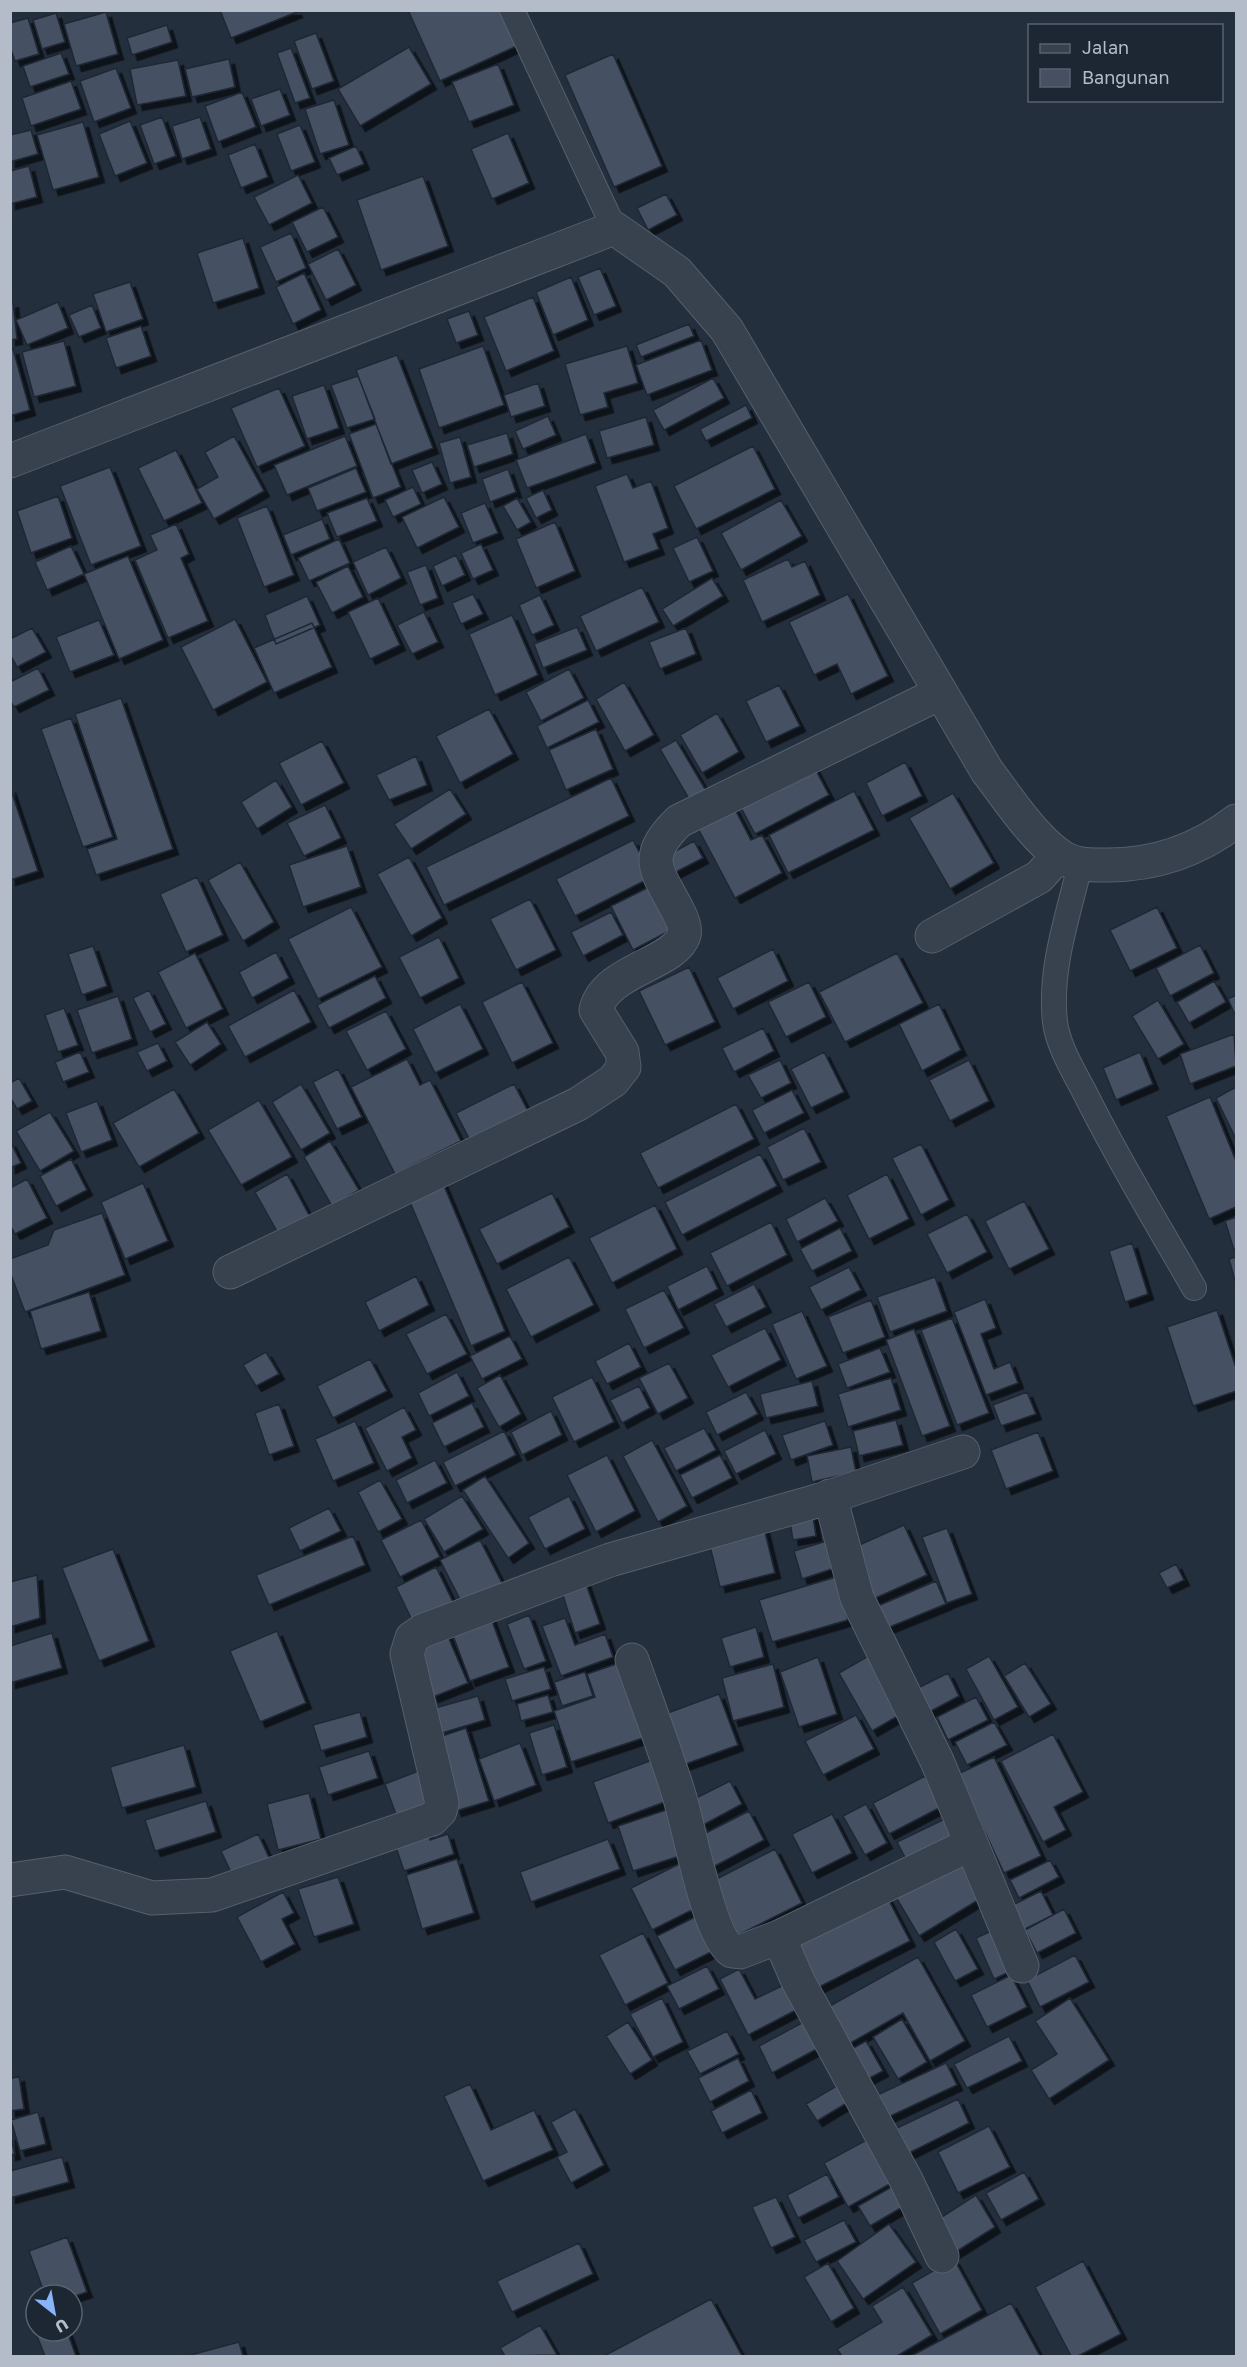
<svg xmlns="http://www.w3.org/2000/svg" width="1247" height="2367" font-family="'Golos Text',sans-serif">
  <defs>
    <filter id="shadow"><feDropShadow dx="5.5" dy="5.5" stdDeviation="0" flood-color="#0009"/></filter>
  </defs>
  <rect width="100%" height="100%" fill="#242f3e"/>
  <path fill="#455162" stroke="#1f2835" stroke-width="1.5" filter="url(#shadow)" d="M220 10H296L297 12 231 38Z
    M408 10H503L519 45 440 81Z
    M106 12 118 54 76 66 64 24Z
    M56 13 65 42 42 49 33 20Z
    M28 18 39 54 15 61 10 47V23Z
    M167 25 172 42 132 55 127 38Z
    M316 33 334 81 312 89 294 41Z
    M409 47 431 84 360 126 338 89Z
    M291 48 310 98 295 103 277 53Z
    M61 53 69 74 30 87 23 66Z
    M613 54 662 166 614 187 565 75Z
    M229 59 235 87 192 97 185 69Z
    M178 60 186 96 137 105 130 69Z
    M498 64 514 105 469 122 452 82Z
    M116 68 131 108 94 122 80 81Z
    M71 81 81 109 31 126 22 98Z
    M280 89 290 115 261 126 251 99Z
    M242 92 256 127 218 142 205 106Z
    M334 100 349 145 320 154 305 109Z
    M162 117 176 156 154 164 140 125Z
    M200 117 211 149 182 159 172 126Z
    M130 121 147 163 115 176 99 134Z
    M83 122 99 177 53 190 37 135Z
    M300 125 315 162 291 171 277 134Z
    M31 130 38 154 10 162V135Z
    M508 133 529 183 492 199 471 149Z
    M255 144 268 177 241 188 228 155Z
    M356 146 364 164 337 175 329 158Z
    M29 166 37 197 10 204V171Z
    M298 175 312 203 269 225 254 197Z
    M423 176 448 246 381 270 357 200Z
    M666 194 677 215 648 230 637 208Z
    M323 207 338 237 307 252 292 222Z
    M291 233 306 268 276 282 260 247Z
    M243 238 259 288 213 303 197 253Z
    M338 249 356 285 326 300 308 264Z
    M600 268 616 306 594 315 578 277Z
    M304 273 321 310 293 324 276 287Z
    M571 277 588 320 553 335 536 292Z
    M130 282 143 319 106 332 93 294Z
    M533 297 554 351 506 371 484 317Z
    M13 302 17 339 10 340V303Z
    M58 302 68 328 27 345 16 320Z
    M92 305 101 328 79 337 69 315Z
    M469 311 478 335 456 343 447 319Z
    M689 324 694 336 641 357 636 345Z
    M141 326 151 356 116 368 106 338Z
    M701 340 712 370 647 395 636 365Z
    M64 341 76 386 34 397 22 352Z
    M483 346 504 405 439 428 419 369Z
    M627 346 638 383 604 393 608 407 580 415 565 364Z
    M13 349 30 410 10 416V350Z
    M397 355 433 448 391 464 356 370Z
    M358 376 375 419 347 428 331 385Z
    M713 378 724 398 664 430 653 410Z
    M538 383 545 406 511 417 504 395Z
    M324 385 339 428 307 439 292 396Z
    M279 388 305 446 257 467 231 408Z
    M746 405 752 418 706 441 700 429Z
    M548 416 556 435 523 449 515 431Z
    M646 417 654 445 607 458 599 431Z
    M376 424 401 487 373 498 349 434Z
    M507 433 513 454 474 467 467 445Z
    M586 434 596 463 527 488 516 460Z
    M234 436 264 491 214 519 197 489 218 477 205 452Z
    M345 436 357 466 287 495 274 465Z
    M460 437 471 477 450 483 439 443Z
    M753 446 775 489 696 529 674 486Z
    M176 450 202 503 164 521 138 468Z
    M432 462 442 484 422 493 412 470Z
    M110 467 141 546 91 565 60 486Z
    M356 468 366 492 317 511 308 488Z
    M508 469 516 492 490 502 482 479Z
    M627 474 633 488 651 481 668 528 653 534 659 549 624 562 595 486Z
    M413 487 421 504 393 517 385 500Z
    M543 490 552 510 536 518 526 498Z
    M58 496 72 538 31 553 17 511Z
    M444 497 459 527 417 548 402 517Z
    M367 498 377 521 337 537 327 513Z
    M517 498 531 522 517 530 503 506Z
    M781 500 802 536 741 570 721 533Z
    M485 503 498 533 473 543 461 513Z
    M267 506 294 575 264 587 237 518Z
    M322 519 330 539 291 555 283 535Z
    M555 522 575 571 536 588 516 539Z
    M176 524 189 554 181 558 208 621 168 638 135 560 157 550 150 535Z
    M697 537 713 571 689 582 673 548Z
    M339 539 350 563 309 581 298 558Z
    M481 544 493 570 473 579 461 553Z
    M71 546 84 574 47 590 35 562Z
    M386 547 401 578 368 595 353 562Z
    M456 555 465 575 442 586 433 566Z
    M128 556 163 640 119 659 84 574Z
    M788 559 792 567 805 561 820 595 762 622 743 580Z
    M426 565 438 598 420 605 407 572Z
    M348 566 363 597 332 613 316 582Z
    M712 578 723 596 673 626 662 609Z
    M642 587 659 622 596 651 580 616Z
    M473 594 483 614 461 624 452 603Z
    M848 594 888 676 851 694 837 664 814 675 789 622Z
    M540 595 554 625 532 635 519 605Z
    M307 596 320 625 276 644 265 615Z
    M378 598 400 645 370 659 348 612Z
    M424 612 438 642 412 654 397 625Z
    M512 615 538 675 495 695 469 634Z
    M235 619 267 682 213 710 181 647Z
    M99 620 114 655 70 672 56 637Z
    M312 623 332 667 274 693 254 648Z
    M577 627 587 650 543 668 534 644Z
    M32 628 46 652 17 667 10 654V639Z
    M686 628 696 654 660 669 649 642Z
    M38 668 49 690 14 707 10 700V682Z
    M569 669 584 698 541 721 526 692Z
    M624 682 654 735 625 751 596 699Z
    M779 685 800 726 766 742 746 701Z
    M121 698 173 849 96 875 87 849 117 839 75 714Z
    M588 700 599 722 547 748 537 726Z
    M489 709 513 754 460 783 436 736Z
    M717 713 739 752 702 773 680 735Z
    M71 718 113 837 83 847 41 729Z
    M596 729 613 769 566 790 549 750Z
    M676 740 708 794 692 804 660 749Z
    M322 741 344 783 301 805 279 763Z
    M416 756 427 785 389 800 376 775Z
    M811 761 829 795 755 834 737 800Z
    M905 762 922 796 882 816 866 783Z
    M611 778 629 816 444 905 426 867Z
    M276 780 292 807 257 829 241 802Z
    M10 787 38 871 10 880Z
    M450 789 466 814 411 849 394 824Z
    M854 791 874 830 788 873 769 835Z
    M953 793 994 863 950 889 909 818Z
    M730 800 751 840 762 835 782 873 735 898 693 819Z
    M325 805 341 838 304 856 287 823Z
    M633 840 652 877 575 916 556 879Z
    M694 841 703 858 672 874 664 857Z
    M347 846 361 887 303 907 289 865Z
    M409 857 442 918 411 936 377 874Z
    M240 862 274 922 243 941 208 880Z
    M197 877 223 935 186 952 160 894Z
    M651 886 673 929 633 950 611 906Z
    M530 899 556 950 516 970 490 919Z
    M351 907 382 967 318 999 288 939Z
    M1157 907 1177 948 1130 971 1110 930Z
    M611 912 623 935 583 956 571 932Z
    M439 937 459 978 420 998 399 957Z
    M1200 945 1214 973 1170 996 1156 968Z
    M93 946 107 986 82 995 68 954Z
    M773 949 788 981 733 1009 717 978Z
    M276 952 289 978 252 998 239 972Z
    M195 953 223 1009 186 1028 158 972Z
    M897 953 923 1003 845 1042 819 992Z
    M689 967 715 1022 665 1045 639 991Z
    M375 976 386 998 329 1028 317 1005Z
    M1214 981 1226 1002 1189 1023 1177 1002Z
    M522 982 553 1043 512 1063 482 1002Z
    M809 982 826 1017 786 1037 768 1002Z
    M149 990 166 1024 150 1032 133 998Z
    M294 990 311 1022 245 1057 228 1026Z
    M1236 995V1017L1228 999Z
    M118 996 132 1039 92 1053 77 1010Z
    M1158 1000 1184 1044 1158 1059 1132 1016Z
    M460 1004 483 1049 435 1073 413 1029Z
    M939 1004 961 1050 922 1071 899 1024Z
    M64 1008 78 1045 58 1052 45 1015Z
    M386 1011 406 1049 367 1070 346 1031Z
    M207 1022 221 1044 190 1065 175 1042Z
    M763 1028 774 1051 734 1072 722 1048Z
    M1234 1034 1236 1066 1190 1084 1180 1054Z
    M158 1043 167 1061 147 1071 137 1052Z
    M80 1052 89 1072 63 1082 55 1062Z
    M824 1052 844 1092 811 1108 791 1069Z
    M1140 1052 1153 1084 1116 1100 1103 1068Z
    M407 1059 420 1085 430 1080 461 1141 395 1174 351 1087Z
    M780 1060 791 1083 761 1098 748 1075Z
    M969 1060 989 1101 950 1121 929 1080Z
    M338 1069 362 1117 337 1129 313 1082Z
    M19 1078 32 1101 17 1109 10 1097V1083Z
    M301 1084 330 1133 301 1150 272 1102Z
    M514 1084 530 1115 472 1144 456 1113Z
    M1236 1087V1139L1216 1098Z
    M174 1089 199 1133 139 1167 113 1123Z
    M792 1090 804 1113 764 1133 752 1110Z
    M1210 1097 1236 1161V1207L1209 1219 1166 1116Z
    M259 1100 292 1157 241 1185 208 1130Z
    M97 1101 112 1140 81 1152 66 1113Z
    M736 1104 754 1139 658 1188 640 1153Z
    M50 1112 74 1151 40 1171 16 1131Z
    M804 1128 821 1162 783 1180 767 1147Z
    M10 1141 21 1163 10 1168Z
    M330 1141 359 1190 332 1206 304 1157Z
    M921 1144 949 1200 921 1215 892 1158Z
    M760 1154 777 1186 682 1235 665 1202Z
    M71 1159 87 1190 56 1206 40 1176Z
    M287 1174 310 1217 279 1235 255 1192Z
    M887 1174 909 1219 869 1239 847 1195Z
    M27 1179 47 1218 15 1234 10 1225V1188Z
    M442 1181 505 1331 471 1346 407 1195Z
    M143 1183 168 1241 125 1259 101 1202Z
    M552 1193 569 1227 497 1264 479 1229Z
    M825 1198 838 1221 797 1242 786 1219Z
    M1024 1201 1049 1249 1009 1269 985 1221Z
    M655 1205 677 1249 612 1283 589 1238Z
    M102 1213 125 1275 25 1312 10 1272V1259L48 1245 54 1230Z
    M967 1214 987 1252 947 1273 927 1234Z
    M1236 1217V1249L1234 1250 1225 1221Z
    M771 1222 787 1255 727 1286 710 1253Z
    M840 1228 852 1251 812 1271 800 1249Z
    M1132 1243 1148 1294 1125 1302 1109 1251Z
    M569 1257 594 1305 531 1337 506 1289Z
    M1236 1257V1280L1235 1281 1229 1259Z
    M707 1266 718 1289 678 1310 667 1286Z
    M849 1267 861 1290 821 1310 809 1287Z
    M416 1276 429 1305 379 1331 365 1302Z
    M935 1277 947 1311 890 1332 877 1297Z
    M754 1284 766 1307 726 1327 714 1304Z
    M664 1290 684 1328 644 1348 625 1309Z
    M89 1292 101 1331 41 1349 30 1311Z
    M985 1299 996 1328 981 1334 994 1369 1010 1362 1018 1383 986 1395 954 1312Z
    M871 1300 885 1337 843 1353 828 1317Z
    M1217 1310 1236 1368V1391L1193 1406 1167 1327Z
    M802 1311 827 1366 796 1379 772 1324Z
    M446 1314 467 1354 427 1374 406 1334Z
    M952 1318 989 1413 957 1425 921 1330Z
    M765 1328 781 1360 728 1387 711 1355Z
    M914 1329 950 1426 922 1436 886 1340Z
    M510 1336 522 1359 482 1379 470 1356Z
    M629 1343 641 1367 607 1384 595 1361Z
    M880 1348 890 1372 847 1388 838 1364Z
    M266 1352 279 1374 256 1386 243 1365Z
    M370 1359 387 1391 333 1418 317 1386Z
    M669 1363 688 1398 658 1414 639 1378Z
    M457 1372 469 1396 429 1416 418 1393Z
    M500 1375 521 1414 499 1427 477 1388Z
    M592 1377 614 1422 574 1442 552 1397Z
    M891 1378 901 1410 848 1427 838 1394Z
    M812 1381 818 1406 766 1418 760 1394Z
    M639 1386 650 1408 622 1423 610 1400Z
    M746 1392 758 1414 717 1435 706 1412Z
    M1027 1392 1036 1414 1001 1426 993 1405Z
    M472 1403 484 1427 444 1447 432 1423Z
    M279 1404 294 1446 269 1455 255 1413Z
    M404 1407 416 1430 402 1437 412 1458 387 1471 365 1428Z
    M551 1411 562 1435 522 1455 511 1432Z
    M896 1420 903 1445 859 1456 853 1431Z
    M355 1421 374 1463 333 1481 315 1439Z
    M825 1421 833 1445 791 1460 782 1435Z
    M704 1428 716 1450 676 1471 664 1448Z
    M765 1430 776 1454 736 1474 724 1451Z
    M504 1431 516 1455 455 1486 443 1462Z
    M1038 1432 1053 1471 1006 1489 991 1450Z
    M652 1440 687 1506 658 1522 623 1456Z
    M851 1447 856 1472 812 1482 807 1456Z
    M607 1455 635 1511 596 1532 567 1475Z
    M720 1455 732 1478 692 1498 680 1475Z
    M435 1460 447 1483 407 1503 396 1480Z
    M485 1476 529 1543 508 1558 463 1490Z
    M380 1480 402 1519 378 1532 358 1492Z
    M462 1496 483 1529 444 1552 424 1519Z
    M569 1496 585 1529 545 1549 528 1517Z
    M329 1508 341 1531 300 1551 289 1528Z
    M812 1510 816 1536 793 1540 789 1515Z
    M421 1520 440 1557 400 1577 381 1540Z
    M763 1524 775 1573 720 1587 708 1538Z
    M904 1525 927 1575 871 1600 848 1550Z
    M947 1528 972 1594 947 1603 922 1537Z
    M353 1536 365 1565 269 1605 256 1575Z
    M833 1539 841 1566 802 1579 794 1551Z
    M480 1540 505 1589 465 1609 440 1560Z
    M113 1549 149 1641 99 1661 62 1568Z
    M1176 1564 1184 1580 1167 1588 1159 1573Z
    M436 1567 453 1602 413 1622 396 1587Z
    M37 1575 40 1618 10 1627V1582Z
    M836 1577 848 1620 772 1642 759 1600Z
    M584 1578 600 1624 575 1633 560 1586Z
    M936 1581 946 1604 875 1633 866 1611Z
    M488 1610 509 1667 470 1681 449 1625Z
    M529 1615 546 1661 524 1669 507 1624Z
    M565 1618 575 1645 605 1634 613 1657 561 1676 542 1626Z
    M756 1627 764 1657 730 1667 721 1638Z
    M277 1631 306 1703 260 1722 230 1651Z
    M446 1632 468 1683 433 1697 412 1647Z
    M52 1633 62 1668 10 1683V1646Z
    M877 1651 910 1709 872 1731 839 1673Z
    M989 1656 1018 1707 994 1720 966 1669Z
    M818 1657 837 1714 799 1727 780 1672Z
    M619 1663 643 1738 571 1762 554 1711 595 1697 587 1674Z
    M1025 1663 1051 1704 1029 1717 1004 1676Z
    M773 1664 784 1707 733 1721 722 1678Z
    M544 1667 551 1689 512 1701 505 1679Z
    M585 1672 593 1696 562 1706 554 1682Z
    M948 1673 959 1696 920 1717 908 1693Z
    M719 1694 738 1745 683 1765 665 1714Z
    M548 1695 553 1712 521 1721 517 1704Z
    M478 1696 485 1720 442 1733 435 1708Z
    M976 1697 988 1720 948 1740 937 1717Z
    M360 1712 367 1737 321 1751 313 1725Z
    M856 1715 874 1749 823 1775 805 1741Z
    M994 1722 1007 1745 967 1765 955 1742Z
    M554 1725 567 1767 542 1775 529 1733Z
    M466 1728 489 1801 456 1811 433 1739Z
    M1053 1734 1083 1792 1054 1807 1066 1830 1043 1842 1001 1761Z
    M520 1743 536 1785 494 1801 479 1759Z
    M184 1745 196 1787 122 1808 110 1767Z
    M369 1751 378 1778 328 1795 319 1767Z
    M994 1757 1041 1856 1004 1873 958 1774Z
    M655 1759 670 1800 608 1823 593 1782Z
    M421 1770 435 1806 398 1820 385 1784Z
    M925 1776 941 1807 889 1834 873 1803Z
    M730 1781 742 1804 703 1825 690 1801Z
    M309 1793 321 1839 278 1850 267 1804Z
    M206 1801 216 1832 155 1851 145 1820Z
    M866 1804 887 1843 865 1855 843 1816Z
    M672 1808 686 1854 633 1871 618 1826Z
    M749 1811 764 1840 713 1867 698 1837Z
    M832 1814 852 1853 812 1873 792 1834Z
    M949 1817 961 1839 909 1865 897 1842Z
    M426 1827 430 1840 448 1834 454 1854 404 1871 393 1838Z
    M258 1834 273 1866 236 1883 221 1851Z
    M608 1839 620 1869 531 1902 520 1872Z
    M775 1849 802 1903 732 1938 705 1885Z
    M964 1854 988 1894 919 1936 894 1894Z
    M457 1859 474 1913 422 1929 406 1875Z
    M1050 1860 1059 1877 1019 1898 1010 1880Z
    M685 1861 706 1903 652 1930 631 1888Z
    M338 1877 354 1924 314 1937 298 1889Z
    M884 1891 910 1941 817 1988 791 1938Z
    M1041 1891 1053 1915 1013 1935 1001 1911Z
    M283 1892 294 1913 282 1919 295 1944 261 1962 237 1917Z
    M1064 1909 1076 1933 1037 1953 1025 1930Z
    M697 1916 715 1950 675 1970 657 1936Z
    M1000 1927 1018 1968 994 1979 976 1938Z
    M956 1929 978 1969 955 1981 934 1942Z
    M643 1933 668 1983 625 2005 599 1955Z
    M1075 1955 1089 1982 1040 2007 1027 1980Z
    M918 1957 965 2041 930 2061 903 2013 840 2049 819 2012Z
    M707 1966 719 1989 679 2009 667 1986Z
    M739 1969 755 1999 786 1984 798 2009 748 2035 720 1979Z
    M1011 1975 1027 2007 987 2027 971 1995Z
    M662 1998 683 2042 653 2057 630 2014Z
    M1070 1998 1109 2060 1049 2099 1031 2070 1057 2054 1035 2021Z
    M815 2016 828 2043 772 2073 759 2046Z
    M902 2019 927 2062 898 2079 873 2037Z
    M628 2022 652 2060 630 2074 606 2036Z
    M727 2031 739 2054 700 2074 687 2051Z
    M1009 2036 1022 2061 967 2088 954 2064Z
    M866 2041 883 2071 862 2082 846 2052Z
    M738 2058 749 2081 710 2102 698 2078Z
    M946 2063 957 2085 884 2119 873 2097Z
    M19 2076 24 2109 10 2111V2079Z
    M845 2081 855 2098 817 2121 806 2104Z
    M470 2084 491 2130 534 2110 553 2150 483 2181 444 2096Z
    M751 2090 762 2113 722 2133 711 2111Z
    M958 2099 969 2123 909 2153 897 2128Z
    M575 2109 604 2165 571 2183 557 2157 567 2152 551 2122Z
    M38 2112 46 2144 20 2151 11 2120Z
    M989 2126 1010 2167 958 2193 938 2152Z
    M10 2134 15 2154 10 2155Z
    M874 2136 899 2179 848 2207 824 2163Z
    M62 2157 69 2182 10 2198V2171Z
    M1024 2172 1039 2199 1001 2220 986 2193Z
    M827 2174 839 2197 798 2218 787 2195Z
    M902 2181 913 2201 870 2226 858 2206Z
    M976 2195 995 2227 954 2253 934 2222Z
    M776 2197 795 2237 771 2248 752 2207Z
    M844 2220 856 2242 816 2262 804 2240Z
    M889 2224 916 2262 863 2299 837 2261Z
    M67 2237 87 2292 72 2297 45 2295 29 2251Z
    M579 2243 593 2274 512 2312 497 2281Z
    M954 2259 982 2310 940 2334 912 2283Z
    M1083 2261 1121 2334 1078 2356H1071L1035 2287Z
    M828 2263 854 2308 831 2322 804 2277Z
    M903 2287 932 2335 897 2356H842L837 2349 882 2322 872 2306Z
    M711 2299 742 2356H604Z
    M1011 2303 1040 2356H911Z
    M36 2324V2331H67L76 2356H45L33 2326Z
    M540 2325 557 2355 505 2356 500 2348Z
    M239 2342 243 2356H187Z"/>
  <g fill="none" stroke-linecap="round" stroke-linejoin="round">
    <g stroke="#565f6c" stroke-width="26">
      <path id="service" d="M512 10 614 228
        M1080 865C1068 916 1049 969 1055 1022 1058 1046 1074 1072 1085 1093 1118 1160 1157 1223 1194 1288"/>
    </g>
    <g stroke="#565f6c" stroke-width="35">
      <path id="minor" d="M932 936 1039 877 1059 855
        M230 1272 578 1104 613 1081 624 1067 622 1052 596 1010C605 970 675 964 684 935 686 928 682 919 679 913 658 871 640 859 679 821L940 693
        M830 1496 857 1598 937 1761 1022 1966
        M632 1660C648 1705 665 1750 679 1795 689 1826 708 1936 732 1951L740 1952 779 1937 798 1981 906 2180 942 2256
        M10 1880 65 1872 152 1898 212 1895 432 1819 440 1811 442 1803 407 1654 412 1638 422 1631 610 1560 817 1501 963 1452
        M779 1937 971 1844"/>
    </g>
    <g stroke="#565f6c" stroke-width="35">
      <path id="tertiary" d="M10 461 614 228 677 272 727 330 987 771C1007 797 1032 836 1059 855 1073 865 1087 865 1103 865 1153 866 1197 851 1236 821"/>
    </g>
    <use href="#service" stroke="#38414e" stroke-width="24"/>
    <use href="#minor" stroke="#38414e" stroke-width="33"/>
    <use href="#tertiary" stroke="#38414e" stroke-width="33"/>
  </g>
  <rect width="1247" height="2367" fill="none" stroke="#b4bcc9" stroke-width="24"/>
  <rect x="1028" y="24" width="195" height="78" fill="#1d2633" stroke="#59626f" stroke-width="1.5"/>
  <rect x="1040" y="44" width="30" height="9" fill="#38414e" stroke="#59626f" stroke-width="1.5"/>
  <text x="1082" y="54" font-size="18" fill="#b4bcc9">Jalan</text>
  <rect x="1040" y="69" width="30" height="18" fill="#455162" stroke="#59626f" stroke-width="1.5"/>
  <text x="1082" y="84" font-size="18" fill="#b4bcc9">Bangunan</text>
  <g transform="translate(54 2313) rotate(149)"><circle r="28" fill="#1d2633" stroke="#59626f" stroke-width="1.5"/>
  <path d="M0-4.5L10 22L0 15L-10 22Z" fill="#8ab4f8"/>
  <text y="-9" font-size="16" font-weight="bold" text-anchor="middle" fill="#b4bcc9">U</text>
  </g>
</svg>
